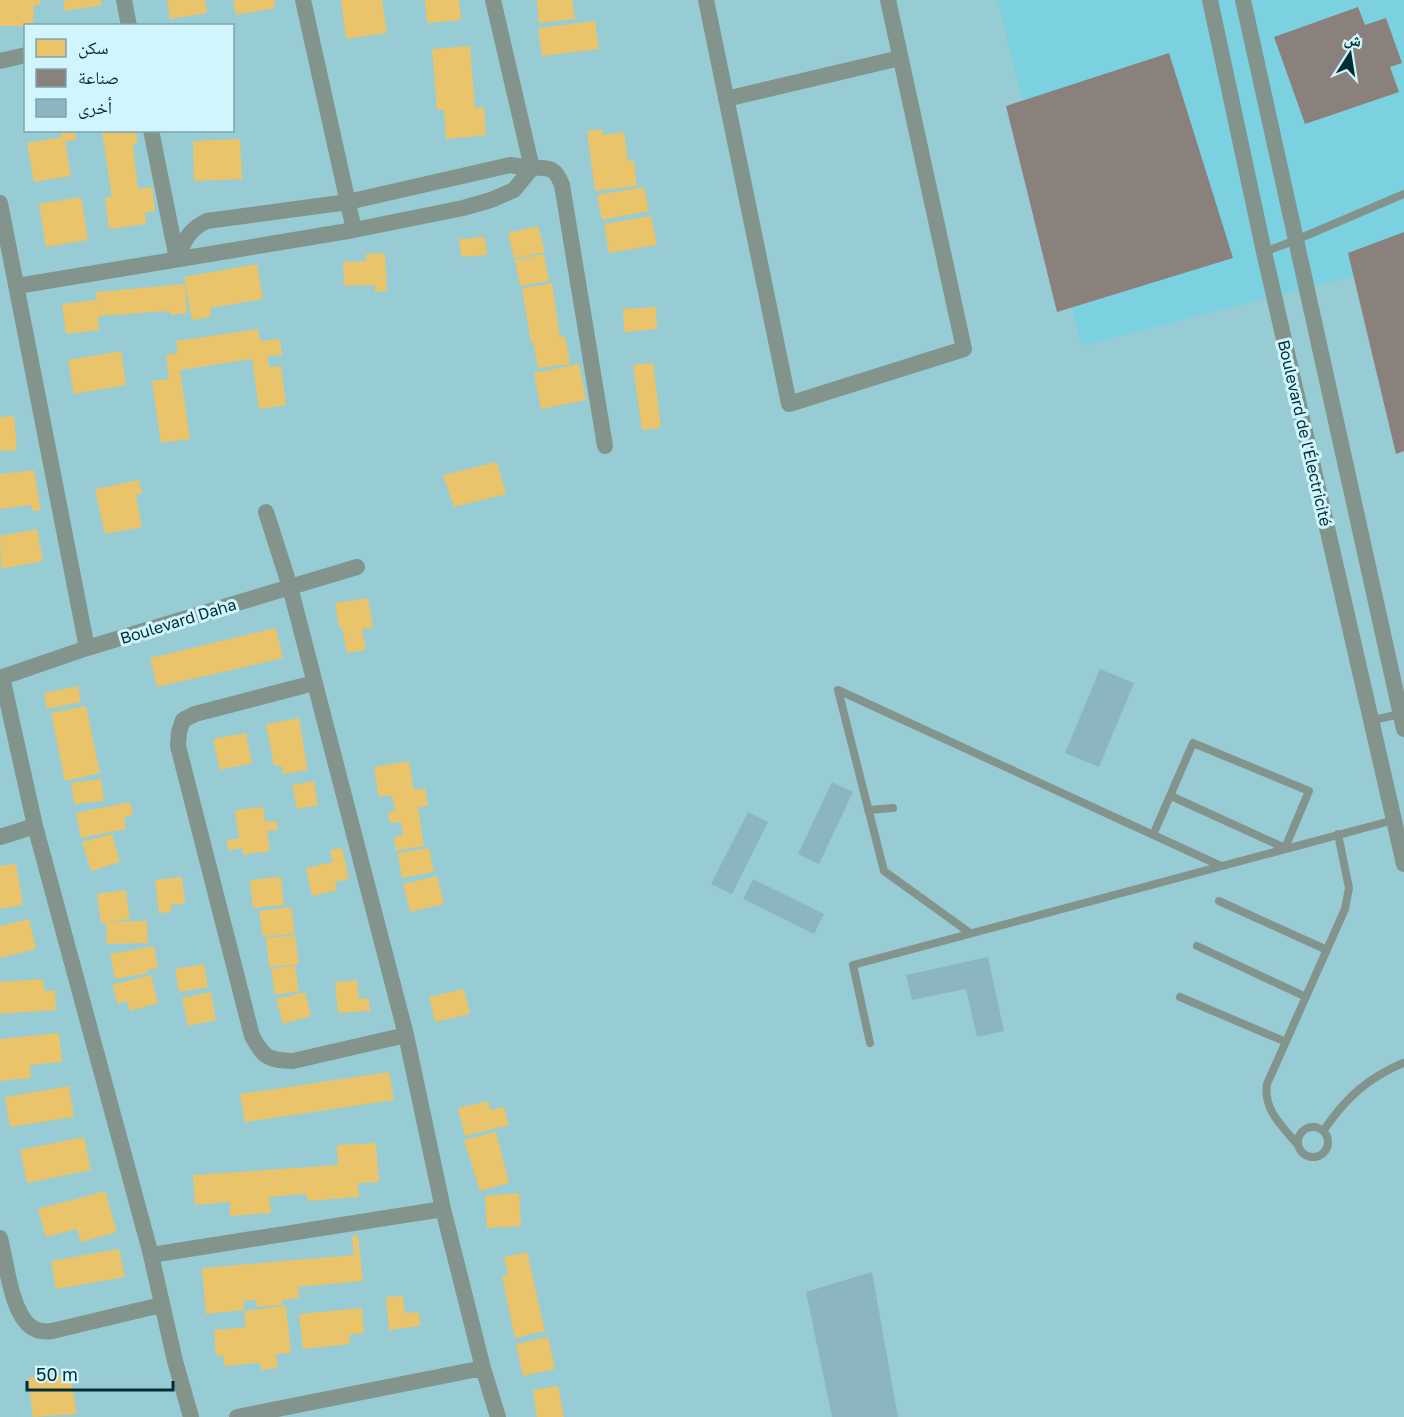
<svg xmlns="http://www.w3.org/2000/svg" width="1404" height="1417" font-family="'Golos Text','Noto Naskh Arabic',sans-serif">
  <rect width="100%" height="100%" fill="#97ccd5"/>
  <path fill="#7cd1e0" d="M998 0H1404V401L1369 272 1081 346Z"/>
  <path fill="#e9c46a" d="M0 0H40V5H34L33 26H0Z
    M69 0H101L102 5 65 11 63 1Z
    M167 0H205L207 13 170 19Z
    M233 0H274L275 8 236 15Z
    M341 0H382L387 33 346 39Z
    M425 0H459L461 20 427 23Z
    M537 0H572L575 19 539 23Z
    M595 21 599 49 542 56 538 28Z
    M470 46 475 108 484 107 486 135 446 139 444 110H437L432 49Z
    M602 129 603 135 624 132 628 161H634L637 186 595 191 587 131Z
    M61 130H75L76 140 65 141 71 176 34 182 27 143 62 137Z
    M113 130H136L137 144H133L138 189 152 187 155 211 145 213 146 224 109 229 105 197H112L102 132Z
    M240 139 242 179 194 181 193 141Z
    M644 187 649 211 602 220 597 195Z
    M81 197 88 240 46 247 39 204Z
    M651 216 657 245 609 253 604 224Z
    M538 226 545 252 514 259 508 233Z
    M485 237 487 255 461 257 459 239Z
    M385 253 387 291 375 292V285L344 286 343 262 366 261V254Z
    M544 254 549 281 520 286 515 260Z
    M257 264 263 299 210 308 211 317 192 320 184 277Z
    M552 283 560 337 565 336 570 364 538 368 533 342 531 343 522 288Z
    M185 284 187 313 170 315V311L98 316 99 330 66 334 62 304 96 300 97 306 96 292Z
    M656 307 657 329 624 332 623 309Z
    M258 329 260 341 280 339 282 355 268 356 269 367 281 366 286 405 259 409 252 359 180 370 190 439 161 443 152 381 169 379 166 355 178 353 176 341Z
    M121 351 126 385 74 394 68 360Z
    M653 363 661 428 642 430 633 365Z
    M579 364 586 400 541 409 534 373Z
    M14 416 17 450 0 451V417Z
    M497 462 506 494 454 507 443 475Z
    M34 470 41 510 32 511 31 505 0 509V474Z
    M139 480 142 494 136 495 142 527 105 534 95 489Z
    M37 529 43 561 1 569 0 536Z
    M368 598 373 628 362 629 366 650 347 653 342 627H339L335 603Z
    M276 628 283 658 157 687 150 658Z
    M78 686 81 702 47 709 44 693Z
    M86 706 100 773 65 781 51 713Z
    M299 718 308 770 283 774 281 765 274 766 266 724Z
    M246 733 252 763 220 770 213 739Z
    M409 761 414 790 425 788 428 806 418 807 424 846 396 851 394 837 403 835 401 822 390 823 388 812 395 811 392 795 379 797 374 767Z
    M101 779 104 801 74 804 71 783Z
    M314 781 318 805 297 809 292 785Z
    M130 802 133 815 124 817 126 829 81 838 76 813Z
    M263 807 265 822 277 821 278 830 267 831 270 851 243 855 242 848 228 850 227 840 239 838 235 810Z
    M112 834 120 862 91 871 82 842Z
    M342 848 349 879 335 882 337 890 312 896 306 868 333 862 330 850Z
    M429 848 434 872 402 878 398 853Z
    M16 864 23 905 0 909V866Z
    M437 876 444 904 410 912 403 884Z
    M182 877 185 904 171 905V912L159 913 155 880Z
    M281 877 284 905 253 908 250 880Z
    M126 890 130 919 101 923 97 894Z
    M291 907 295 933 263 937 259 911Z
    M29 919 36 949 0 958V926Z
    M147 921 148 943 107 944 106 922Z
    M295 935 299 964 269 967 266 938Z
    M154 946 158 968 147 970 148 973 115 979 110 954Z
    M204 964 208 987 179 992 175 969Z
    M295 965 299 991 275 995 271 969Z
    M151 975 158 1003 130 1011 127 1001 118 1004 112 985Z
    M43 979 44 991 55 990 56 1010 0 1014V982Z
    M357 980 359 999 369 998 370 1011 338 1013 335 982Z
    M464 989 470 1014 435 1022 429 997Z
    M211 992 216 1020 188 1026 182 998Z
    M305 992 311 1016 283 1024 276 999Z
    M59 1033 62 1062 30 1065 31 1078 0 1081V1039Z
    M389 1072 394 1100 245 1122 240 1094Z
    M69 1086 74 1117 10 1127 5 1097Z
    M488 1101 490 1110 504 1107 509 1125 465 1136 458 1108Z
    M496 1132 509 1183 480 1191 464 1140Z
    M84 1137 91 1170 27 1183 20 1150Z
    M376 1143 379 1182 358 1183 359 1197 307 1201V1194L269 1197 271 1213 230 1216V1202L195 1205 193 1175 338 1165 337 1145Z
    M105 1191 117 1232 81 1242 77 1229 46 1237 38 1209Z
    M519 1193 521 1226 487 1228 485 1196Z
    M358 1235 363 1281 298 1287 299 1298 282 1300 283 1305 257 1307 256 1300 243 1301 244 1310 206 1314 202 1268 354 1255 352 1236Z
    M119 1249 125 1277 56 1289 51 1261Z
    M527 1252 545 1331 515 1338 502 1276 508 1275 504 1257Z
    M403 1296 405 1313 419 1312 420 1326 389 1330 386 1297Z
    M286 1306 291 1353 276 1354 278 1368 261 1370 260 1363 224 1366 223 1355 216 1356 214 1330 246 1327 244 1311Z
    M362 1308 364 1333 349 1335 350 1344 303 1349 299 1314Z
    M548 1337 555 1369 523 1376 516 1344Z
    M70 1373 77 1414 33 1417 28 1378Z
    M558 1386 564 1417H537L533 1390Z"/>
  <path fill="#8a817c" d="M1358 7 1365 25 1386 18 1402 63 1390 67 1399 92 1305 124 1274 37Z
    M1169 53 1233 258 1057 312 1006 106Z
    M1404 232V451L1396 454 1348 253Z"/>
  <path fill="#8cb5c2" d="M1100 669 1134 683 1099 767 1065 753Z
    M832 782 853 792 819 864 798 854Z
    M748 812 768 822 732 894 711 884Z
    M753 879 824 914 814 934 743 899Z
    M988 957 1004 1031 977 1037 966 989 912 1000 906 975Z
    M872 1272 898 1417H832L806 1292Z"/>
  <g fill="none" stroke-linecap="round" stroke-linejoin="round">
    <path stroke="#83948c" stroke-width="8" d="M1264 252 1296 240 1404 194
      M1370 721 1404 713
      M868 810 893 808
      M1153 835 1193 743 1309 791 1285 848 1171 796
      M1219 901 1327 950
      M970 933 884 871 838 690 1221 866
      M1197 946 1306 997
      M1180 997 1286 1042
      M870 1043 853 965 1394 820
      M1298 1142a15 15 0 1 1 30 0a15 15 0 1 1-30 0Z
      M1323 1131C1346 1098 1366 1079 1403 1063
      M1298 1145C1282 1126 1263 1110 1267 1084L1345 909 1349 888 1338 834"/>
    <path stroke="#83948c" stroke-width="16" d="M124 0 129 26
      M303 0 354 230
      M493 0 532 168
      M706 0 789 404 964 349 888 0
      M1210 0 1264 252 1404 864
      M1243 0 1404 729
      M0 61 26 55
      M726 99 900 58
      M151 130 177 259
      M0 203 87 648
      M177 259C184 241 189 229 207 221L348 202 510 165C516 166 523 167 530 167 549 169 554 165 562 185L605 446
      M17 286 354 230 463 208 491 200 514 190 532 168
      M266 512 290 587 406 1035 443 1209 483 1368 498 1417
      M2 677 35 826 151 1255 175 1361 191 1417
      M0 678 87 648 357 567
      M314 683 195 714 183 720 179 732 178 746 252 1036C264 1058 268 1060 293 1061L406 1035
      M0 837 35 826
      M0 1238C6 1261 11 1311 30 1326 36 1331 45 1332 52 1331L161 1305
      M151 1255 443 1209
      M237 1417 483 1368"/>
  </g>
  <g text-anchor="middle" stroke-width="6" stroke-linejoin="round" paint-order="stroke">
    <g font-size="16" fill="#012e36" stroke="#d1f5fc">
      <text transform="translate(1305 433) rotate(77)" y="6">Boulevard de l'Électricité</text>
      <text transform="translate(178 621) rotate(-17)" y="6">Boulevard Daha</text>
    </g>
  </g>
  <rect x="24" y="24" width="210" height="108" fill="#d1f5fc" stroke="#7ea5ad" stroke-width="1.5"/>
  <rect x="36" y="39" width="30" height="18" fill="#e9c46a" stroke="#7ea5ad" stroke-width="1.5"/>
  <text x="78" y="54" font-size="18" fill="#012e36">سكن</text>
  <rect x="36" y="69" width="30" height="18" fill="#8a817c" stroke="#7ea5ad" stroke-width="1.5"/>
  <text x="78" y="84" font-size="18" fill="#012e36">صناعة</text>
  <rect x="36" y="99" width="30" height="18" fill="#8cb5c2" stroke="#7ea5ad" stroke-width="1.5"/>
  <text x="78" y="114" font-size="18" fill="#012e36">أخرى</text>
  <g transform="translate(1350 54) rotate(12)" stroke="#d1f5fc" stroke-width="4.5" paint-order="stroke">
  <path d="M0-4.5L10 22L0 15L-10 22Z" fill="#012e36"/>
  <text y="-9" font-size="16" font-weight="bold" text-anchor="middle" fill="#012e36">ش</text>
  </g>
  <path d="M27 1381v9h146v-9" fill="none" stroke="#012e36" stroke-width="3"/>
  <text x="36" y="1381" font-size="18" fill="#012e36" stroke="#d1f5fc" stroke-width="4.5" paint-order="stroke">50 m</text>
</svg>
